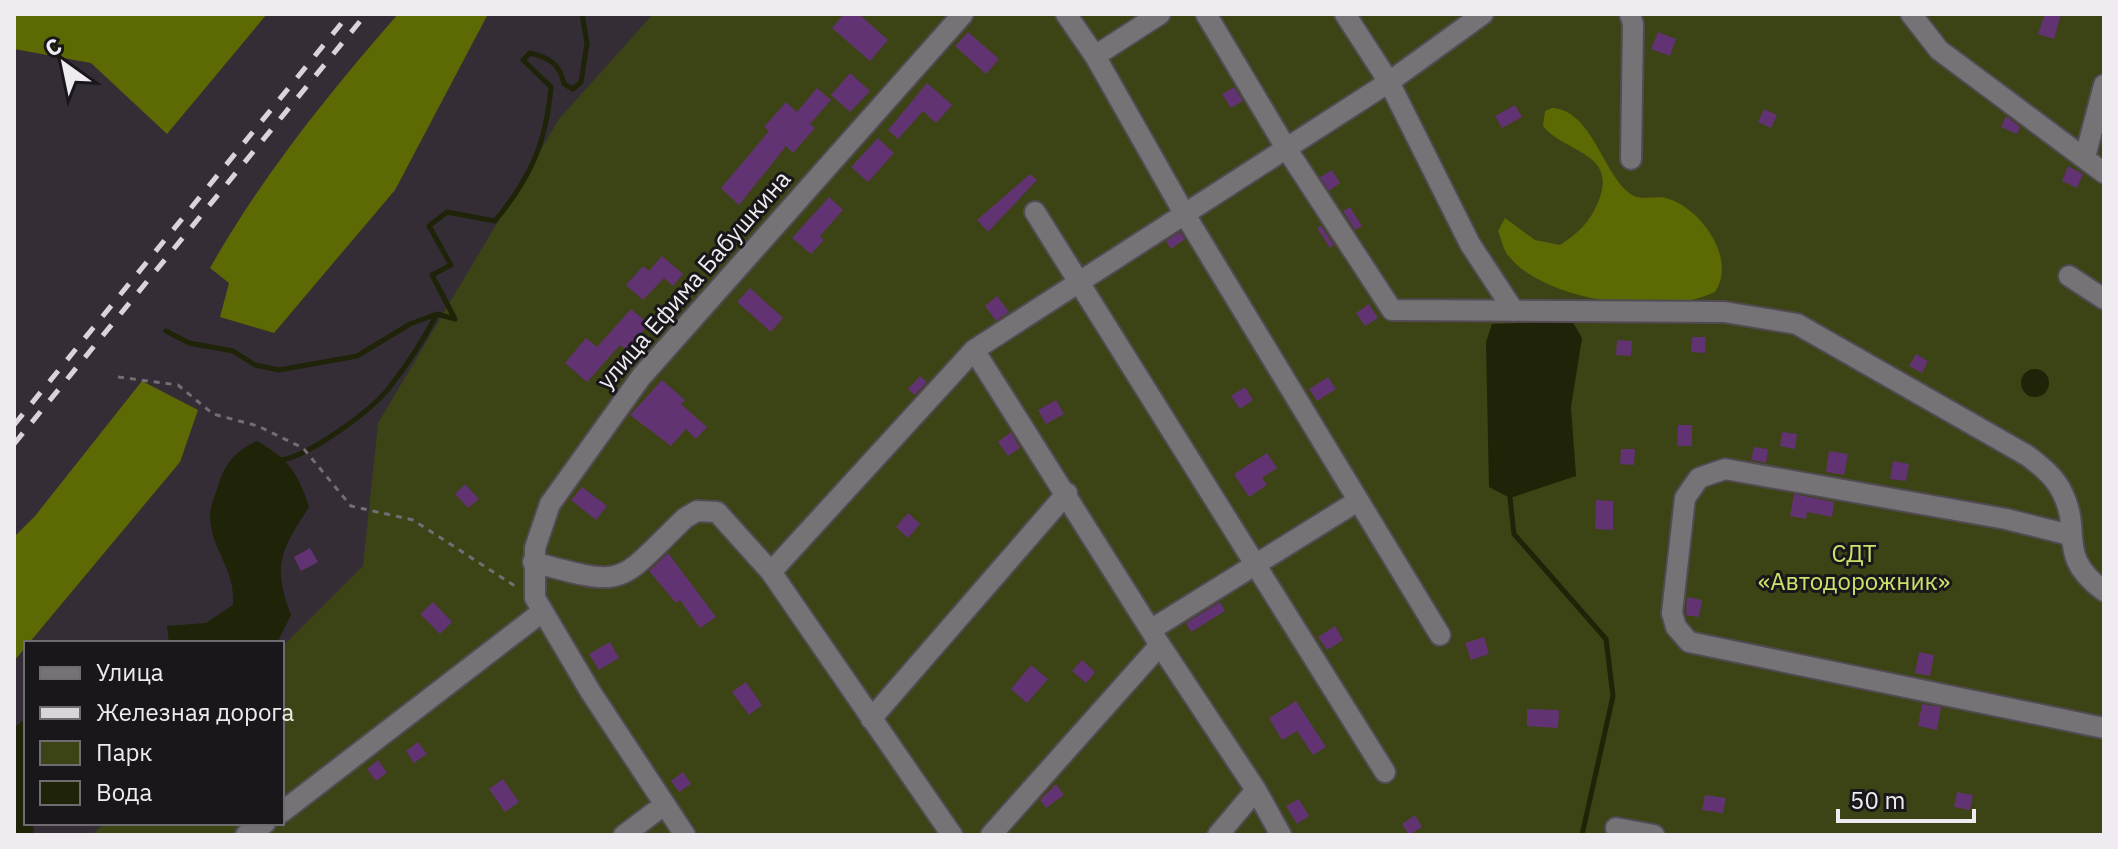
<svg xmlns="http://www.w3.org/2000/svg" width="2118" height="849" font-family="'IBM Plex Sans',sans-serif">
  <rect width="100%" height="100%" fill="#342d36"/>
  <path fill="#3c4315" d="M653 14H2104V835H92L104 823H282V647L363 566 378 423 559 119Z"/>
  <path fill="#5d6903" d="M14 14H267L167 134 91 63 14 49Z
    M398 14H488L395 190 274 333 220 317 229 283 210 268C262 176 329 93 398 14Z
    M1552 108C1591 110 1602 170 1628 192 1640 203 1655 194 1669 199 1702 210 1737 259 1715 292 1664 317 1543 303 1507 254 1503 248 1501 238 1498 231L1505 218 1535 240 1560 245C1580 232 1592 220 1600 197 1615 152 1565 153 1543 126L1545 111Z
    M142 381 198 410 180 462 14 661V537L35 516Z"/>
  <path fill="#1f2308" d="M1572 321 1582 338 1571 407 1576 476 1510 498 1489 487 1486 342 1492 324Z
    M2021 383a14 14 0 1 1 28 0a14 14 0 1 1-28 0Z
    M257 441C288 459 298 472 309 507 281 550 272 565 291 615L277 643H169L167 626 206 623 233 605C236 569 211 551 210 516 210 505 217 491 220 480 226 461 240 448 257 441Z
    M26 718V823H30L31 835H14V728Z"/>
  <g fill="none" stroke-linecap="round" stroke-linejoin="round">
    <path stroke="#1f2308" stroke-width="5" d="M166 331 189 343 233 351 255 365 279 370 357 356 410 324 437 314
      M281 460C309 456 371 411 389 388 407 365 424 339 437 314L455 319 432 275 451 265 429 226 447 212 495 221C531 177 546 143 551 87L523 60 530 53C550 58 560 64 564 84L573 89 581 82 587 43 582 14
      M1510 498 1514 534 1606 639 1613 696 1582 835
      M31 823V835"/>
  </g>
  <path fill="#623372" d="M844 14H859L888 40 870 61 832 28Z
    M2045 14H2061L2054 39 2038 34Z
    M968 32 999 59 986 74 955 46Z
    M1658 32 1676 39 1670 56 1651 49Z
    M850 73 870 91 850 112 831 95Z
    M927 83 952 105 936 123 923 111 898 139 888 130Z
    M1234 87 1243 101 1231 108 1222 94Z
    M817 88 831 100 810 124 815 128 793 153 786 146 739 205 721 188 769 131 764 127 786 102 797 112Z
    M1515 105 1522 117 1502 128 1495 116Z
    M1764 109 1777 115 1771 128 1758 122Z
    M2006 116 2020 127 2017 134 2001 127Z
    M878 138 894 153 868 182 851 167Z
    M2068 166 2083 174 2077 188 2062 181Z
    M1332 170 1340 183 1329 191 1320 177Z
    M1030 174 1037 180 988 232 977 220Z
    M829 197 843 210 820 236 824 240 811 254 792 238Z
    M1350 207 1362 226 1355 230 1343 211Z
    M1321 226 1334 245 1330 248 1317 228Z
    M1180 232 1185 239 1171 249 1166 241Z
    M662 256 683 274 673 286 664 278 643 300 626 285 643 266 649 271Z
    M750 288 783 318 771 332 737 302Z
    M997 296 1009 312 996 321 985 306Z
    M1369 304 1378 318 1365 326 1356 313Z
    M631 309 649 324 626 350 620 345 587 382 565 363 586 338 597 347Z
    M1692 337H1706L1705 353 1691 352Z
    M1617 340 1632 341 1631 356 1616 355Z
    M1916 354 1928 361 1922 373 1909 366Z
    M920 376 927 382 915 395 908 389Z
    M1328 377 1336 389 1317 401 1309 389Z
    M662 380 685 400 681 404 707 427 696 439 686 429 671 446 630 415Z
    M1245 387 1253 400 1240 409 1231 396Z
    M1056 400 1064 414 1046 424 1038 410Z
    M1678 425H1692V446H1677Z
    M1011 432 1020 448 1008 456 998 442Z
    M1782 432 1797 434 1795 449 1780 446Z
    M1754 447 1768 449 1766 463 1751 460Z
    M1621 449H1635L1634 465 1620 464Z
    M1829 451 1848 454 1844 475 1826 472Z
    M1267 453 1277 468 1262 478 1267 485 1249 497 1234 474Z
    M1893 461 1909 464 1906 481 1890 479Z
    M465 484 479 499 468 508 455 494Z
    M582 487 607 506 596 520 571 500Z
    M1794 494 1834 502 1832 517 1807 512 1806 519 1790 516Z
    M1596 500 1613 501V530L1595 529Z
    M908 513 920 524 908 538 896 527Z
    M310 548 318 562 301 571 294 557Z
    M668 553 716 617 700 628 680 600 676 603 649 571Z
    M1687 597 1702 600 1699 617 1686 615Z
    M433 602 452 622 440 634 420 614Z
    M1220 602 1225 611 1191 632 1186 623Z
    M1335 626 1343 640 1327 650 1318 637Z
    M1484 637 1489 654 1471 660 1465 643Z
    M610 642 619 658 599 670 589 654Z
    M1919 652 1934 655 1930 676 1915 673Z
    M1082 660 1095 672 1086 683 1072 671Z
    M1031 665 1048 679 1027 703 1011 689Z
    M746 682 762 705 749 715 732 692Z
    M1296 701 1326 747 1313 755 1297 731 1282 740 1269 718Z
    M1922 704 1941 707 1937 730 1918 726Z
    M1527 709 1559 710 1558 728 1527 726Z
    M418 742 427 754 414 763 406 751Z
    M378 760 387 773 376 781 367 769Z
    M683 772 691 784 679 792 671 781Z
    M503 779 519 802 505 812 489 789Z
    M1056 784 1064 795 1046 808 1040 800Z
    M1957 792 1973 795 1970 810 1954 807Z
    M1705 795 1726 798 1723 813 1702 810Z
    M1299 799 1309 816 1297 824 1286 806Z
    M1415 815 1422 827 1409 835 1402 824Z"/>
  <g fill="none" stroke-linecap="round" stroke-linejoin="round">
    <g stroke="#524b54" stroke-width="24">
      <path id="minor" d="M1066 14 1095 56 1184 213 1440 635
        M1206 14 1286 148 1392 310 1724 312 1797 324 2028 456C2042 467 2054 476 2062 492 2083 533 2055 555 2104 591
        M1483 14 1389 82 1470 244 1514 311
        M1630 14 1633 24 1631 159
        M1911 14 1939 50 2104 173
        M1095 56 1160 14
        M2085 157 2104 85
        M1035 212 1385 772
        M2069 276 2104 299
        M974 350 1160 645 1256 790 1281 835
        M2070 535 2006 519 1725 469 1699 478 1685 498 1672 613 1676 627 1689 642 2104 728
        M533 562C628 588 616 585 685 518L697 511 717 512 771 572 952 835
        M771 572 974 350 1389 82 1345 14
        M1152 629 1356 502
        M871 719 1067 493
        M282 812 542 612
        M1616 828 1654 835
        M246 835 265 823
        M624 835 664 805
        M685 835 590 691 535 598V548L550 504 641 377 963 14
        M991 835 1160 645
        M1218 835 1256 790"/>
    </g>
    <path stroke="#736d75" stroke-width="3" stroke-dasharray="6 6" stroke-linecap="butt" d="M118 377 178 385 213 414 258 426 303 448 351 506 413 520 515 586"/>
    <use href="#minor" stroke="#767377" stroke-width="20"/>
    <path stroke="#d8d4da" stroke-width="5" stroke-dasharray="14 14" stroke-linecap="butt" d="M14 425 349 14
      M14 444 366 14"/>
  </g>
  <g text-anchor="middle" stroke-width="6" stroke-linejoin="round" paint-order="stroke">
    <g font-size="24" fill="#efebf1" stroke="#1a171b">
      <text transform="translate(694 280) rotate(-49)" y="8">улица Ефима Бабушкина</text>
    </g>
    <g font-size="24" fill="#cde06c" stroke="#1a171b">
      <text x="1854" y="562">СДТ<tspan x="1854" dy="28">«Автодорожник»</tspan></text>
    </g>
  </g>
  <rect width="2118" height="849" fill="none" stroke="#efebf1" stroke-width="32"/>
  <rect x="24" y="641" width="260" height="184" fill="#1a171b" stroke="#6f6c71" stroke-width="2"/>
  <rect x="40" y="667" width="40" height="12" fill="#767377" stroke="#6f6c71" stroke-width="2"/>
  <text x="96" y="681" font-size="24" fill="#efebf1">Улица</text>
  <rect x="40" y="707" width="40" height="12" fill="#d8d4da" stroke="#6f6c71" stroke-width="2"/>
  <text x="96" y="721" font-size="24" fill="#efebf1">Железная дорога</text>
  <rect x="40" y="741" width="40" height="24" fill="#3c4315" stroke="#6f6c71" stroke-width="2"/>
  <text x="96" y="761" font-size="24" fill="#efebf1">Парк</text>
  <rect x="40" y="781" width="40" height="24" fill="#1f2308" stroke="#6f6c71" stroke-width="2"/>
  <text x="96" y="801" font-size="24" fill="#efebf1">Вода</text>
  <g transform="translate(64 64) rotate(327)" stroke="#1a171b" stroke-width="6" paint-order="stroke">
  <path d="M0-6L14 30L0 20L-14 30Z" fill="#efebf1"/>
  <text y="-12" font-size="22" font-weight="bold" text-anchor="middle" fill="#efebf1">С</text>
  </g>
  <path d="M1838 809v12h136v-12" fill="none" stroke="#efebf1" stroke-width="4"/>
  <text x="1850" y="809" font-size="24" fill="#efebf1" stroke="#1a171b" stroke-width="6" paint-order="stroke">50 m</text>
</svg>
